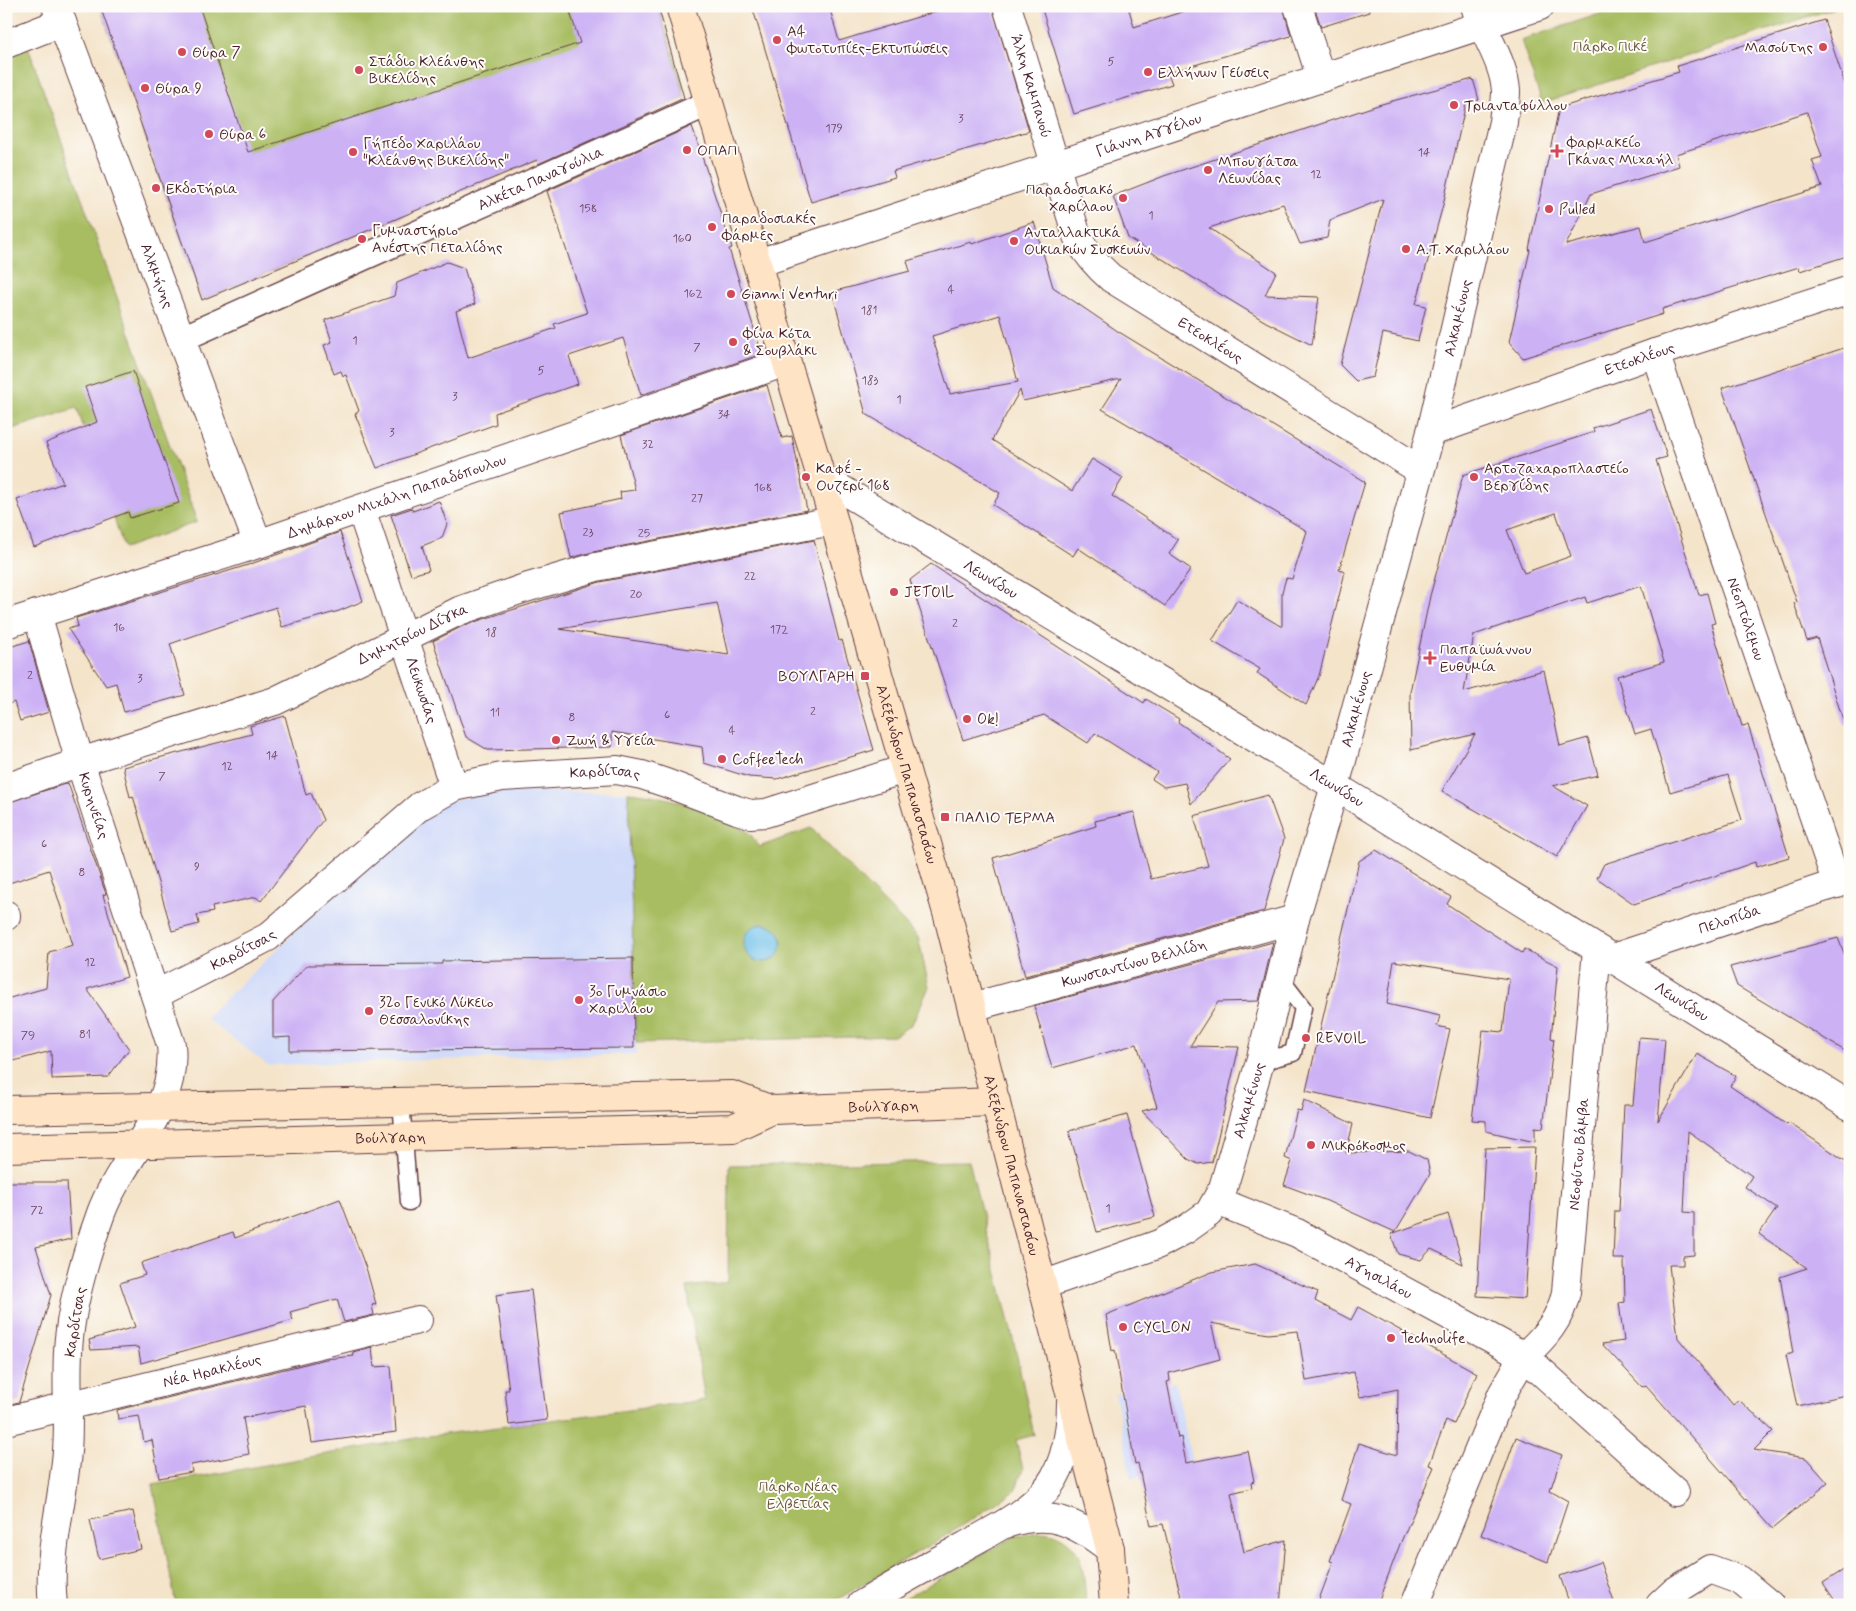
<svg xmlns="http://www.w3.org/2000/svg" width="1856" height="1611" font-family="Mynerve,sans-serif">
  <rect width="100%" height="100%" fill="#fdfcf7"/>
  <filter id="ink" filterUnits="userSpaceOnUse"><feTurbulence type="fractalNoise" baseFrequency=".02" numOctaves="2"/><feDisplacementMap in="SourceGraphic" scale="10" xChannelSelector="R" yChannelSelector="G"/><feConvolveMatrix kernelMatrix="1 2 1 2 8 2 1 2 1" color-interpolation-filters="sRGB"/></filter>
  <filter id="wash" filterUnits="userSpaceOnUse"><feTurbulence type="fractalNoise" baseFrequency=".0096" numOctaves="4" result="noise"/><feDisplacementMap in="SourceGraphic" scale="20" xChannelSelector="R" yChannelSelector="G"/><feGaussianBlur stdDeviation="1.12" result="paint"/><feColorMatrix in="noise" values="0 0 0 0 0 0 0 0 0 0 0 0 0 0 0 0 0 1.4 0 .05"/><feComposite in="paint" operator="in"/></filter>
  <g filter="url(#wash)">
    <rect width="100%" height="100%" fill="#f4e4ca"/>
    <path fill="#d0daf9" d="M494 791 628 792 637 1054 268 1065 205 1018 364 866 442 803Z
      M1175 1382 1193 1466 1131 1478 1115 1394Z"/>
    <path fill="#a8bd62" stroke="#796e46" d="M100 6H658L680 77 684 98 202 300Z
      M1624 6H1841L1542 103 1521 40Z
      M28 47 197 522 124 548 77 408 6 431V56Z
      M628 792C668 795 713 811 747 832 752 835 756 842 759 847L811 828 918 937 929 987 912 1024 894 1036 636 1043Z
      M969 1161 1015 1347 1034 1435 1016 1440 1023 1469 1015 1491 950 1533 828 1605H176L153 1485 422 1437 705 1400 687 1287 728 1282 729 1165Z
      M1038 1532C1083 1532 1084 1570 1086 1605H893L1013 1537Z"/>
    <path fill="#6fc1eb" stroke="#5c708b" d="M744 943a19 19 0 1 1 38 0a19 19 0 1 1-38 0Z"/>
    <g id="blocks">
      <path fill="#ccb1f5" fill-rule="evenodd" d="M100 6H199L248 152 580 43 568 6H658L684 98 538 164 537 160 202 300Z
        M752 6H829L839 41 954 6H992L1029 131 893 171 895 177 811 202Z
        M1041 6H1128L1134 27 1201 6H1283L1291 36 1168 73 1172 84 1074 114Z
        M1314 6H1368L1369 12 1321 27Z
        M1824 20 1850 100V255L1800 271 1799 267 1662 309 1663 314 1523 358 1509 342 1530 250 1529 249 1559 108 1679 72 1677 66ZM1807 112 1822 157 1812 160 1822 187 1645 242 1641 226 1566 245 1591 194 1679 166 1676 154Z
        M1473 79 1479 100 1466 103 1443 205 1416 304 1426 306 1418 341 1383 333 1373 377 1356 381 1340 365 1383 199 1330 220 1327 238 1300 244 1283 204 1209 228 1276 272 1265 295 1319 297 1312 345 1266 322 1128 238 1113 196 1164 176 1378 105Z
        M692 126 732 248 729 249 761 351 758 352 759 355 641 395 623 338 569 356 578 384 495 413 496 424 377 468 355 414 359 411 346 375 343 376 341 371 334 374 324 345 332 342 325 320 394 296 397 283 447 262 464 268 475 304 456 311 468 358 556 328 554 324 587 313 547 191Z
        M1034 222 1053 287 1119 332 1365 482 1339 570 1345 572 1319 676 1306 705 1257 673 1260 669 1212 641 1237 600 1282 627V592L1286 578 1292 579 1307 531 1102 409 1121 379 1023 401 1020 390 992 440 1072 491 1092 459 1123 478 1112 496 1178 540 1169 554 1191 569 1165 606 1078 548 1073 556 993 505 1000 493 866 414 832 292 910 271 907 261 971 242 972 244ZM1000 315 1018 382 950 394 932 336Z
        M1850 346V725L1845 726 1817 638 1807 641 1794 603 1797 602 1722 388Z
        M133 371 179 503 130 518 128 512 34 547 17 500 63 483 46 443 97 422 85 387Z
        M767 385 782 438 792 436 807 510 593 552 571 558 561 512 621 499 620 492 635 490 621 435Z
        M1651 409 1667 457 1656 460 1699 595 1707 593 1715 623 1711 624 1742 726 1748 725 1789 857 1756 867 1755 862 1634 904 1597 878 1604 864 1742 820 1728 775 1670 792 1651 729 1635 734 1617 676 1664 662 1641 586 1587 603 1585 597 1474 635 1464 692 1544 670 1560 746 1588 738 1598 775 1553 786 1587 806 1557 857 1442 791 1475 734 1411 750 1410 692 1430 596 1463 475 1594 432 1593 428ZM1556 513 1571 556 1524 573 1507 530Z
        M439 501 447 524 442 538 422 546 429 570 411 575 391 515 412 508 413 511Z
        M340 532 363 601 339 611 282 627 276 607 170 644 185 695 124 712 116 683 106 686 68 629 78 626 76 618 248 565Z
        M814 540 839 641 842 640 874 750 777 779 749 777 704 763 702 747 612 732V747L488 750 466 737 433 641 465 625 600 582ZM717 603 729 655 559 629Z
        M931 564 1144 703 1146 699 1179 719 1178 722 1230 759 1191 804 1185 783 1164 787 1152 779 1157 772 1095 733 1088 743 1044 715 963 740 910 580Z
        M29 641 49 712 20 721 14 702 6 705V648Z
        M285 716 306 795 311 793 323 820 261 901 256 897 212 907 213 912 197 915 199 924 172 931 133 796 130 797 123 767 252 734 250 726Z
        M68 783 106 894 103 895 127 977 87 989 129 1049 108 1077 52 1079 51 1051 6 1063V999L46 988 49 952 73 945 49 870 6 884V803Z
        M1268 795 1284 839 1264 911 1025 976 993 858 1096 826 1095 821 1134 812 1151 879 1182 872 1208 866 1194 816Z
        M1376 850 1451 897 1447 904 1522 953 1524 949 1558 966 1551 1038 1554 1039 1543 1128 1535 1127V1142L1486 1131V1121L1472 1120 1483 1030 1503 1032 1509 979 1394 961 1387 1004 1440 1016 1437 1026 1450 1029 1430 1118 1306 1091 1359 861Z
        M1838 938 1850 968V1054L1737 986 1730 967Z
        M1273 942 1259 1001 1218 1002 1190 1046 1239 1047 1212 1162 1198 1164 1188 1159 1142 1111 1157 1107 1137 1044 1052 1068 1034 1006Z
        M633 958 634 1048 290 1051V1037L273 1038V1002L307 965 442 964V961Z
        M1639 1037 1665 1039 1658 1121 1697 1054 1736 1076 1730 1086 1787 1125 1789 1123 1850 1164V1394L1797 1406 1786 1355 1793 1353 1780 1277 1807 1268 1759 1234 1777 1208 1745 1187 1752 1176 1688 1131 1684 1212 1694 1213V1255L1683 1256V1265H1669L1678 1338 1733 1405 1739 1400 1773 1431 1754 1450 1806 1458 1828 1483 1772 1529 1646 1385 1642 1387 1602 1344 1624 1341 1619 1303 1625 1302 1624 1259H1613L1615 1211H1619L1624 1105H1633Z
        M1304 1100 1353 1124 1346 1153 1409 1151 1427 1160 1430 1174 1395 1232 1327 1201 1284 1185 1292 1161 1285 1158 1297 1110 1301 1111Z
        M1127 1115 1155 1217 1097 1232 1069 1131Z
        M1535 1147 1525 1299 1477 1296 1485 1148Z
        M6 1182H67L71 1239 36 1247 51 1295 19 1402 6 1405Z
        M340 1199 367 1271 376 1304 372 1305 374 1315 344 1322 337 1299 290 1312 293 1320 141 1363 138 1347 91 1350 89 1340 135 1327 120 1283 145 1275 141 1263 233 1232 235 1238Z
        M1448 1214 1463 1264 1431 1249 1421 1260 1398 1254 1391 1234Z
        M1255 1264 1318 1292 1315 1301 1351 1320 1358 1307 1477 1373 1454 1424 1446 1420 1429 1465 1434 1467 1400 1544 1377 1605H1317L1333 1562 1330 1561 1351 1504 1341 1500 1359 1443 1397 1455 1398 1389 1360 1397 1354 1372 1306 1381 1298 1331 1268 1334 1211 1323 1220 1359 1169 1373 1170 1381 1167 1382 1178 1438 1181 1437 1186 1463 1248 1451 1254 1481 1251 1482 1252 1488 1231 1493 1244 1552 1286 1540 1280 1605H1183L1163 1524 1151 1526 1138 1463 1135 1464 1115 1350 1112 1351 1106 1315 1212 1272Z
        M531 1290 547 1420 509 1425 505 1390H509L496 1295Z
        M372 1347 374 1367 391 1366 396 1432 312 1443 306 1406 243 1418 249 1454 191 1465 192 1472 159 1478 152 1440 144 1442 139 1416 118 1419 117 1410 326 1359 354 1356 353 1352Z
        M1516 1437 1562 1455 1550 1491 1568 1501 1548 1562 1481 1535Z
        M133 1511 141 1549 99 1559 90 1520Z
        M1600 1562 1615 1605H1570L1560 1576Z
        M1850 1566V1605H1838L1823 1583Z"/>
    </g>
  </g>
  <g filter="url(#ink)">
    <use href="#blocks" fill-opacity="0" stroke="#643d43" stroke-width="1"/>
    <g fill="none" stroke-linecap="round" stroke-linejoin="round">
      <g stroke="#643d43" stroke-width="19">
        <path id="service" d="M1260 1062 1293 1053 1303 1008 1280 978
          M401 1101 409 1202"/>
      </g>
      <g stroke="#643d43" stroke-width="28">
        <g id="pedestrian">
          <path id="s1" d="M181 339 709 103"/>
        </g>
      </g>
      <g stroke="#643d43" stroke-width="30">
        <g id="minor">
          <path id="s2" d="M56 6 258 544"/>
          <path id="s3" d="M1007 6 1077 236C1086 253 1096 265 1111 278L1420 470"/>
          <path d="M1298 6 1321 78"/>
          <path d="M6 44 62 22"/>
          <path id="s4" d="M1655 353 1837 884"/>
          <path id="s5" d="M1431 432 1655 353 1850 290"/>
          <path id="s6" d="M821 477 1335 786 1850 1106"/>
          <path id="s7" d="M361 509 454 787"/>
          <path id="s8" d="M37 614 80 762 171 1045C178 1111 122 1156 101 1213 87 1252 73 1296 69 1338 65 1375 70 1413 67 1451 63 1503 47 1552 53 1605"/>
          <path id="s9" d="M6 624 258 544 786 362"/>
          <path id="s10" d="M6 788 80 762 275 701 459 611 522 589 596 567 832 521"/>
          <path d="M6 915V916"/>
          <path id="s11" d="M1610 959 1850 879"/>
          <path id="s12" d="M155 995 268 937 420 806 454 787 502 777 617 770 642 775 666 783 737 810 750 814 766 813 905 769"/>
          <path id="s13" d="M972 1007 1295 919"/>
          <path id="s14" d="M1217 1201 1297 1233 1524 1356C1544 1338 1561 1319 1566 1292L1597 950"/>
          <path id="s15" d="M1043 1285 1159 1244 1185 1230 1209 1213 1223 1188 1260 1062 1295 919 1335 786 1431 432 1503 122C1504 112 1506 101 1506 91 1504 61 1483 34 1475 6"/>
          <path id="s16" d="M6 1421 418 1320"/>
          <path d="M1415 1605 1502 1394 1524 1356 1675 1492"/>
          <path d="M1660 1605 1675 1591 1710 1569 1740 1580 1770 1605"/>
        </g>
      </g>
      <g stroke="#643d43" stroke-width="30">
        <g id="tertiary">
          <path id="s17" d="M758 263 1540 6"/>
          <path d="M1006 1524C1051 1509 1075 1522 1110 1549"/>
          <path d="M861 1605C895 1584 930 1565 965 1546 993 1530 1029 1513 1049 1486 1066 1463 1071 1429 1071 1402"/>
        </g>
      </g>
      <g stroke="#643d43" stroke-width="30">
        <g id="secondary">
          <path id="s18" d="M680 6 821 477 948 916 1110 1549 1114 1605"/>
          <path d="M6 1110 732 1095 772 1110"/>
          <path id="s19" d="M6 1148 733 1128 772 1110 996 1102"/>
        </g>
      </g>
      <use href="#service" stroke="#fff" stroke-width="16"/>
      <use href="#pedestrian" stroke="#fff" stroke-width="25"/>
      <use href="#minor" stroke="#fff" stroke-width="28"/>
      <use href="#tertiary" stroke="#fff" stroke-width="28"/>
      <use href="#secondary" stroke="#fee4c5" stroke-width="28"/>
    </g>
  </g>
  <g fill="#d1495b" stroke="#fdfcf7" stroke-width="2">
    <circle cx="777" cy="40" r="5"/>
    <circle cx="1823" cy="47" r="5"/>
    <circle cx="182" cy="52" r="5"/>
    <circle cx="359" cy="70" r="5"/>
    <circle cx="1148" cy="72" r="5"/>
    <circle cx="145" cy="88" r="5"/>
    <circle cx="1454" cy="105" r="5"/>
    <circle cx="209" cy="134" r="5"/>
    <circle cx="687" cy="150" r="5"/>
    <path d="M1554.5 143.5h5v5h5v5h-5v5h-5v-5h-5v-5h5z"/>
    <circle cx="353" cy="152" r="5"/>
    <circle cx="1208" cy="170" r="5"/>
    <circle cx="156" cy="188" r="5"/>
    <circle cx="1123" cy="198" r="5"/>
    <circle cx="1549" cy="209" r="5"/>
    <circle cx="712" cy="227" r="5"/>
    <circle cx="362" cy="239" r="5"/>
    <circle cx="1014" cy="241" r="5"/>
    <circle cx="1406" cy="249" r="5"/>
    <circle cx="731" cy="294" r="5"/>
    <circle cx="733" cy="342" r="5"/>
    <circle cx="806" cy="477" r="5"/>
    <circle cx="1474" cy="477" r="5"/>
    <circle cx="894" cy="592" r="5"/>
    <path d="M1427.5 650.5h5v5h5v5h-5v5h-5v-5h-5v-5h5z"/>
    <rect x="860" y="671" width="10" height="10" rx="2.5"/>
    <circle cx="967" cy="719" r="5"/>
    <circle cx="556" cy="740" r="5"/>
    <circle cx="722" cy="759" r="5"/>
    <rect x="940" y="812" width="10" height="10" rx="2.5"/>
    <circle cx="579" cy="1000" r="5"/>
    <circle cx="369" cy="1011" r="5"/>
    <circle cx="1306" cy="1038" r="5"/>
    <circle cx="1311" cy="1145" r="5"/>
    <circle cx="1123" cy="1327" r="5"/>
    <circle cx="1391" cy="1338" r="5"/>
  </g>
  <g text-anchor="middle" stroke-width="4" stroke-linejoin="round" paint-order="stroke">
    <g font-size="12" fill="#6a445e">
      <text x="1111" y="65">5</text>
      <text x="961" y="122">3</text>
      <text x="834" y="132">179</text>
      <text x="1424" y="156">14</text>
      <text x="1316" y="178">12</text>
      <text x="588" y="212">158</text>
      <text x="1151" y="219">1</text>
      <text x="682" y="242">160</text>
      <text x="951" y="293">4</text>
      <text x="693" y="297">162</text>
      <text x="869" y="314">181</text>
      <text x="355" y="344">1</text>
      <text x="697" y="351">7</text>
      <text x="541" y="374">5</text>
      <text x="870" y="384">183</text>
      <text x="455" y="400">3</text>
      <text x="899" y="403">1</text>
      <text x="724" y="418">34</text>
      <text x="392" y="436">3</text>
      <text x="648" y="448">32</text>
      <text x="763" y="491">168</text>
      <text x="697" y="502">27</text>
      <text x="588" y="536">23</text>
      <text x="644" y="537">25</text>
      <text x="750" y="580">22</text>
      <text x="636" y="598">20</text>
      <text x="955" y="627">2</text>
      <text x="119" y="631">16</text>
      <text x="779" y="633">172</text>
      <text x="491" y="636">18</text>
      <text x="30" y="679">2</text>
      <text x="140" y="682">3</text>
      <text x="813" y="715">2</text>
      <text x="495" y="716">11</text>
      <text x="667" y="718">6</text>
      <text x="572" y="721">8</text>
      <text x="732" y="734">4</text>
      <text x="272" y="759">14</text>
      <text x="227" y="770">12</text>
      <text x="162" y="780">7</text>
      <text x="44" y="847">6</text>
      <text x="197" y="870">9</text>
      <text x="82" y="876">8</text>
      <text x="90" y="966">12</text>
      <text x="85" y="1038">81</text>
      <text x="28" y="1039">79</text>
      <text x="1108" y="1212">1</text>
      <text x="37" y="1214">72</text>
    </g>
    <g font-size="15" fill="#4a1f2b" stroke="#fdfcf7" text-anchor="start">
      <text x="787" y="36">Α4<tspan x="787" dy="17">Φωτοτυπίες-Εκτυπώσεις</tspan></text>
      <text x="1813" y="52" text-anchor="end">Μασούτης</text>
      <text x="192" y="57">Θύρα 7</text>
      <text x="369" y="66">Στάδιο Κλεάνθης<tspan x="369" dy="17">Βικελίδης</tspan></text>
      <text x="1158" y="77">Ελλήνων Γεύσεις</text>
      <text x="155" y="93">Θύρα 9</text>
      <text x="1464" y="110">Τριανταφύλλου</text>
      <text x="219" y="139">Θύρα 6</text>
      <text x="1567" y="147">Φαρμακείο<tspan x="1567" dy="17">Γκάνας Μιχαήλ</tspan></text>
      <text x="363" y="148">Γήπεδο Χαριλάου<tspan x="363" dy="17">"Κλεάνθης Βικελίδης"</tspan></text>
      <text x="697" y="155">ΟΠΑΠ</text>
      <text x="1218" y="166">Μπουγάτσα<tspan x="1218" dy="17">Λεωνίδας</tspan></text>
      <text x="166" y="193">Εκδοτήρια</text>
      <text x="1113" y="194" text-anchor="end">Παραδοσιακό<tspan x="1113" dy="17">Χαρίλαου</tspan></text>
      <text x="1559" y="214">Pulled</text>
      <text x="722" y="223">Παραδοσιακές<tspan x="722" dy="17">Φάρμες</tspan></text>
      <text x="372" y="235">Γυμναστήριο<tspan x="372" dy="17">Ανέστης Πεταλίδης</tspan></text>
      <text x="1024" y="237">Ανταλλακτικά<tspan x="1024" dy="17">Οικιακών Συσκευών</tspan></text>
      <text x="1416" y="254">Α.Τ. Χαριλάου</text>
      <text x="741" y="299">Gianni Venturi</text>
      <text x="743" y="338">Φίνα Κότα<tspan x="743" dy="17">&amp; Σουβλάκι</tspan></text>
      <text x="816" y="473">Καφέ -<tspan x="816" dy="17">Ουζερί 168</tspan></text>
      <text x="1484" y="473">Αρτοζαχαροπλαστείο<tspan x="1484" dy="17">Βεργίδης</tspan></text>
      <text x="904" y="597">JETOIL</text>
      <text x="1440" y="654">Παπαϊωάννου<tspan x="1440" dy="17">Ευθυμία</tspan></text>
      <text x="855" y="681" text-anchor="end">ΒΟΥΛΓΑΡΗ</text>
      <text x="977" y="724">Ok!</text>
      <text x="566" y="745">Ζωή &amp; Υγεία</text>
      <text x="732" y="764">CoffeeTech</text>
      <text x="955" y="822">ΠΑΛΙΟ ΤΕΡΜΑ</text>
      <text x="589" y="996">3ο Γυμνάσιο<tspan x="589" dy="17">Χαριλάου</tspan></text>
      <text x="379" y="1007">32ο Γενικό Λύκειο<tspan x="379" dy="17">Θεσσαλονίκης</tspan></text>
      <text x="1316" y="1043">REVOIL</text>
      <text x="1321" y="1150">Μικρόκοσμος</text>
      <text x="1133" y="1332">CYCLON</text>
      <text x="1401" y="1343">Technolife</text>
    </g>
    <g font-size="15" fill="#6b563e" stroke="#fdfcf7">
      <text x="1610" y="51">Πάρκο Πικέ</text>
      <text x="798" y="1491">Πάρκο Νέας<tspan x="798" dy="17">Ελβετίας</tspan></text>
    </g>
    <g font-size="15" fill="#4a1f2b" stroke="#fdfcf7">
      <text dy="5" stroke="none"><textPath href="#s3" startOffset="84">Άλκη Καμπανού</textPath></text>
      <text dy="5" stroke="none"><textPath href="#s17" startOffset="411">Γιάννη Αγγέλου</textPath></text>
      <text dy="5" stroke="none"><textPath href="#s1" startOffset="394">Αλκέτα Παναγούλια</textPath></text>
      <text dy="5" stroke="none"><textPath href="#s2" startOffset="288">Αλκμήνης</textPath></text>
      <text dy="5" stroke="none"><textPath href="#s15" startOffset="1112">Αλκαμένους</textPath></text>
      <text dy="5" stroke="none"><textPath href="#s3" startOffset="412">Ετεοκλέους</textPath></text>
      <text dy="5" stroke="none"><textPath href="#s5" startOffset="221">Ετεοκλέους</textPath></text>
      <text dy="5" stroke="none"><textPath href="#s9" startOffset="411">Δημάρχου Μιχάλη Παπαδόπουλου</textPath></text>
      <text dy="5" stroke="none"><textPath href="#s6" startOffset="198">Λεωνίδου</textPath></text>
      <text dy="5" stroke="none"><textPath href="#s4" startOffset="281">Νεοπτόλεμου</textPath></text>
      <text dy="5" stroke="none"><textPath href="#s10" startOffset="436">Δημητρίου Δίγκα</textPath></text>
      <text dy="5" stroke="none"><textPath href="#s7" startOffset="191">Λευκωσίας</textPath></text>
      <text dy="5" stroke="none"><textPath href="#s15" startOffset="708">Αλκαμένους</textPath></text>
      <text dy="5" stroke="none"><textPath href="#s12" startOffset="519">Καρδίτσας</textPath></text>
      <text dy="5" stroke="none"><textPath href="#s18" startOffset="801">Αλεξάνδρου Παπαναστασίου</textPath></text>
      <text dy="5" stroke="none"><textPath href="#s6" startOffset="602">Λεωνίδου</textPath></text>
      <text dy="5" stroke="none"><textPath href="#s8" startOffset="200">Κυρηνείας</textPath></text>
      <text dy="5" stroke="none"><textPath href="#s11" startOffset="126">Πελοπίδα</textPath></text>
      <text dy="5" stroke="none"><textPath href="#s12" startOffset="99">Καρδίτσας</textPath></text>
      <text dy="5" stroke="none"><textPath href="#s13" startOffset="168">Κωνσταντίνου Βελλίδη</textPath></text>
      <text dy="5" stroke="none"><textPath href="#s6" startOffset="1008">Λεωνίδου</textPath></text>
      <text dy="5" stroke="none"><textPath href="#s15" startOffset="302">Αλκαμένους</textPath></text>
      <text dy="5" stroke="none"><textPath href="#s19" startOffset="882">Βούλγαρη</textPath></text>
      <text dy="5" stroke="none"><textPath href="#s19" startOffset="385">Βούλγαρη</textPath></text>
      <text dy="5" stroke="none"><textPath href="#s14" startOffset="561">Νεοφύτου Βάμβα</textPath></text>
      <text dy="5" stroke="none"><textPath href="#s18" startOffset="1206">Αλεξάνδρου Παπαναστασίου</textPath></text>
      <text dy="5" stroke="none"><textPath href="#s14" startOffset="179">Αγησιλάου</textPath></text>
      <text transform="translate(75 1322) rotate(-81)" y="5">Καρδίτσας</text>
      <text dy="5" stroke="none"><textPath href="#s16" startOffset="212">Νέα Ηρακλέους</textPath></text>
    </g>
  </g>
  <rect width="1856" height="1611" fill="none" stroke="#fdfcf7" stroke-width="25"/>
</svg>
